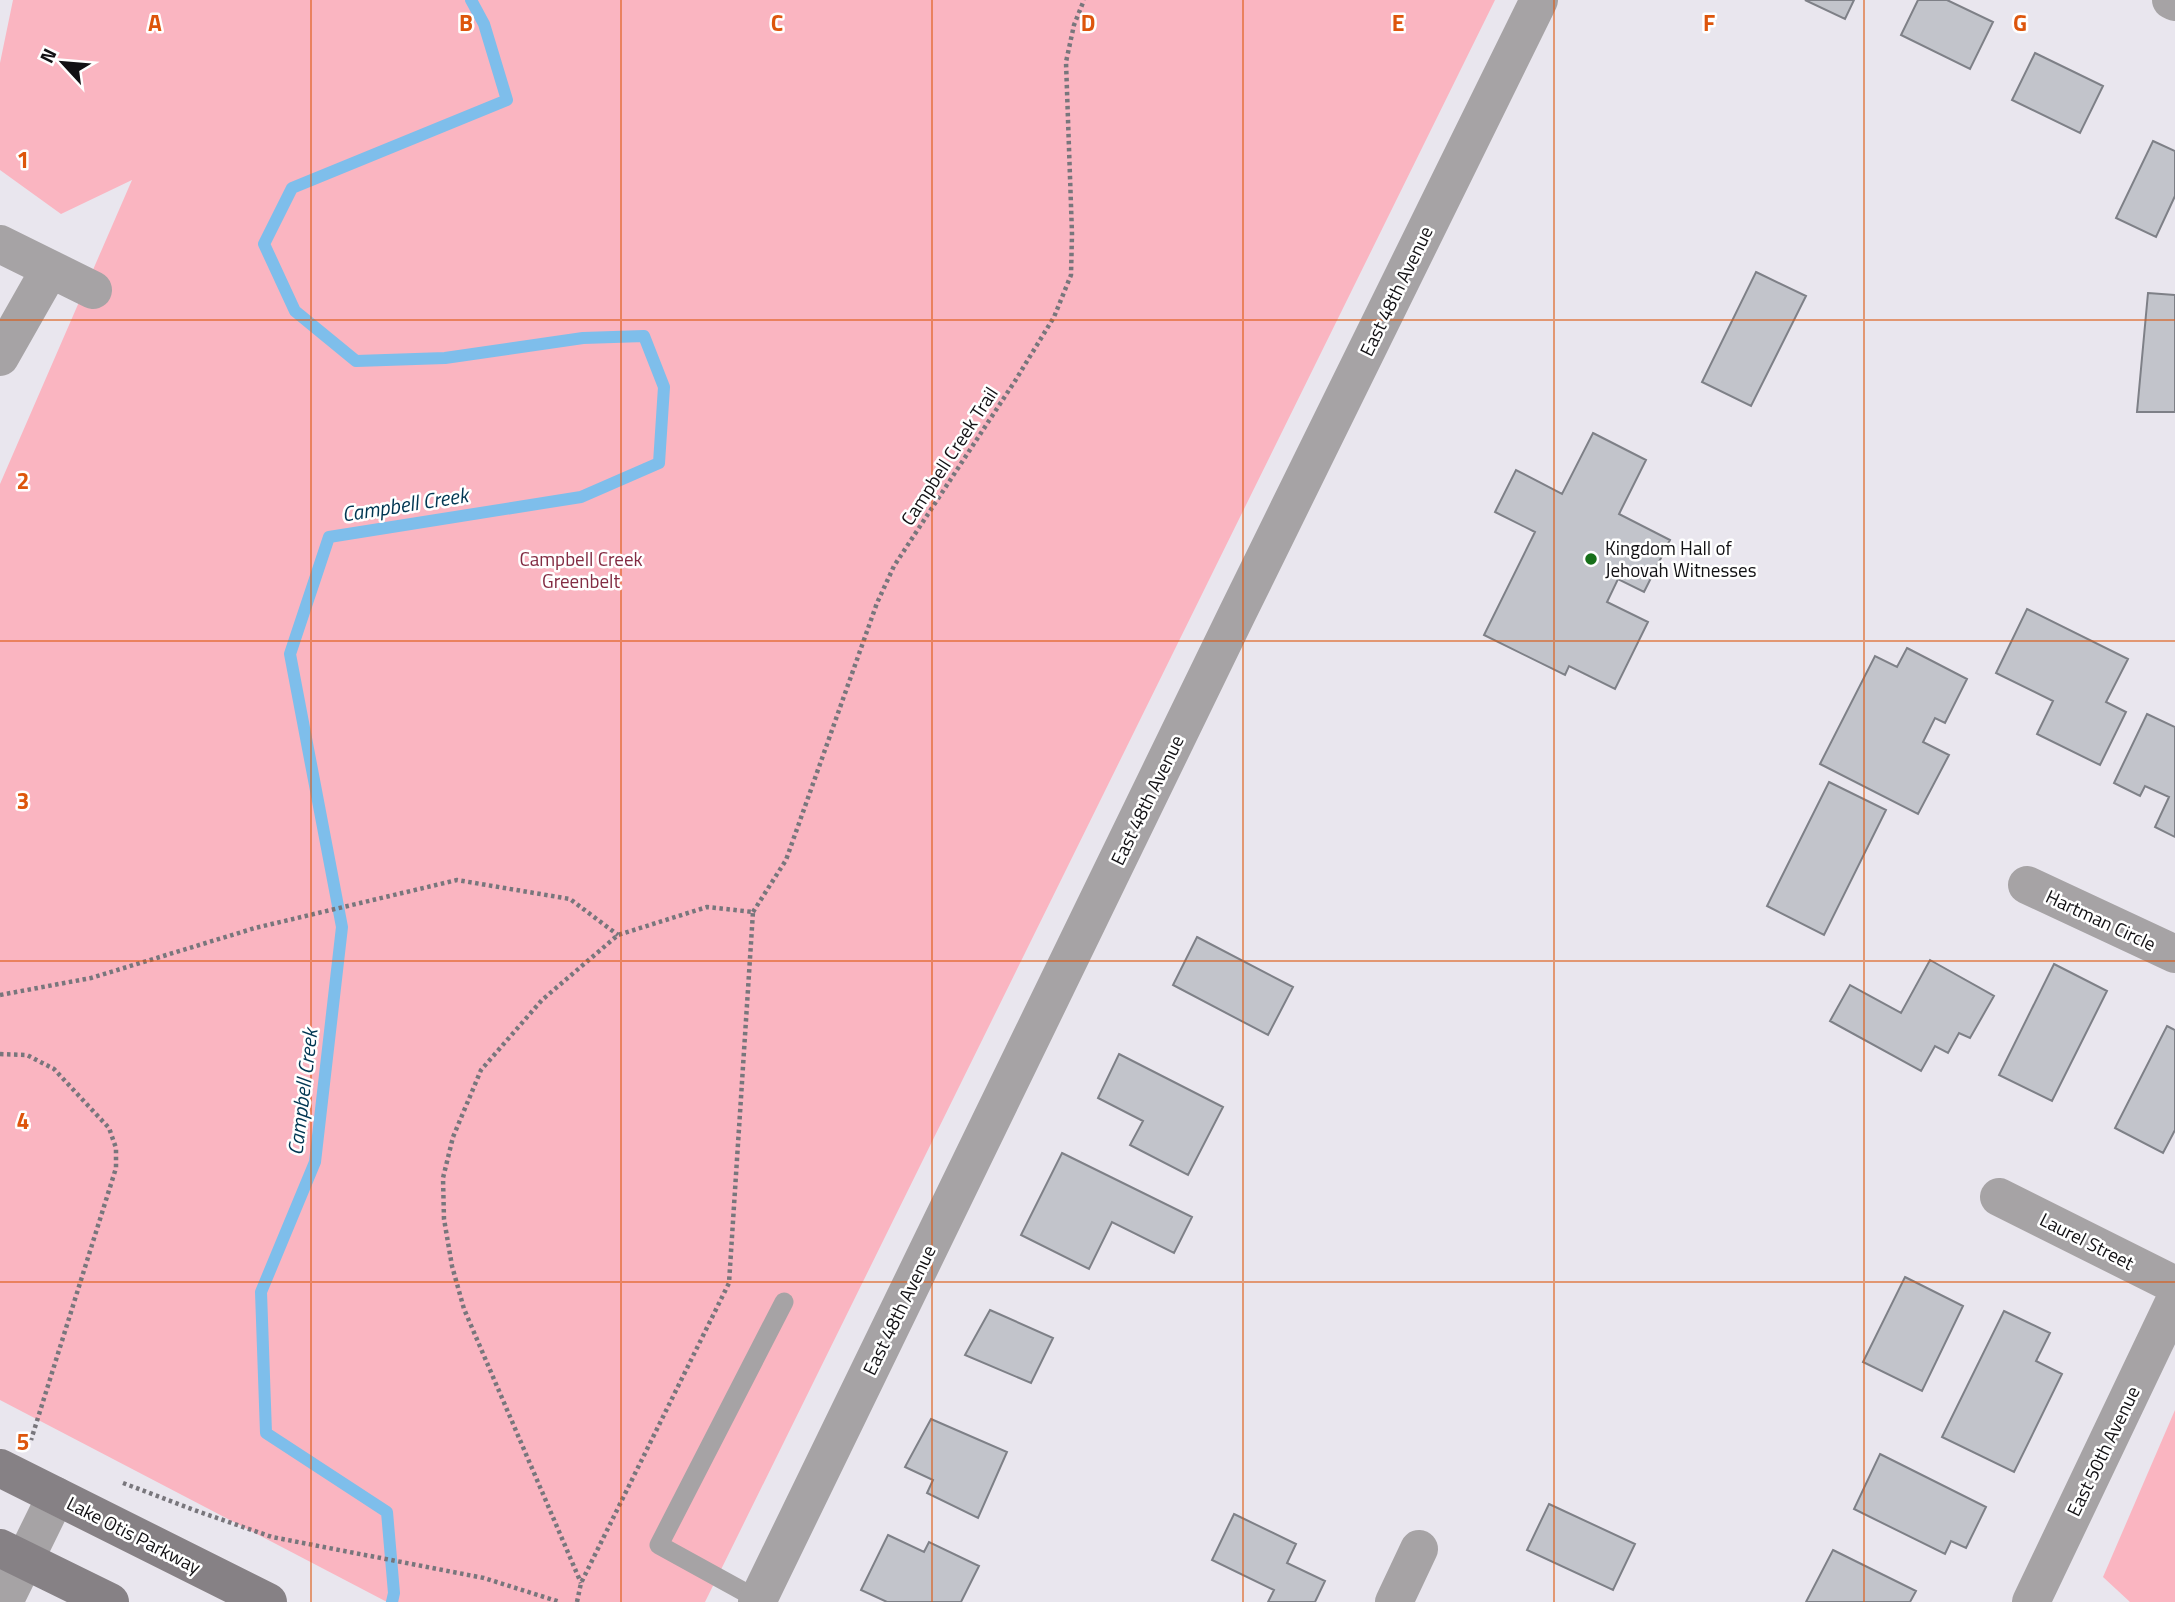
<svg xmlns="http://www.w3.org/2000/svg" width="2175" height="1602" font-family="'Titillium Web',sans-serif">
  <rect width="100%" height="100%" fill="#e9e6ee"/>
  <path fill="#fab5c1" d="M13 0H1495L705 1602H387L0 1400V484L132 180 61 214 0 170V63Z
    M2175 1410V1602H2130L2103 1577Z"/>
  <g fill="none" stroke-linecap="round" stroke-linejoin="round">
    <path stroke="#7ebeeb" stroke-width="12" d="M392 1602 394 1593 387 1512 266 1433 261 1292 315 1162 342 927 290 654 329 537 581 497 659 463 664 387 644 336 583 338 445 358 356 361 295 311 264 244 292 188 507 100 484 24 471 0"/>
  </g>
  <path fill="#c2c4cb" stroke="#7e8087" stroke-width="2" d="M1805 0H1854L1845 19Z
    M1918 0H1947L1993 22 1970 69 1901 35Z
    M2035 53 2103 86 2080 133 2012 100Z
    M2153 141 2175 151V196L2156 237 2116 218Z
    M1756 272 1806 296 1751 406 1702 382Z
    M2148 293 2175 295V412H2137Z
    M1593 433 1646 460 1619 514 1670 540 1644 592 1618 579 1607 602 1648 622 1615 689 1569 666 1565 675 1484 635 1535 532 1495 512 1516 470 1562 494Z
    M2027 609 2128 659 2106 702 2126 712 2100 765 2037 734 2053 701 1996 673Z
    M1907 648 1967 679 1945 723 1935 718 1923 742 1949 755 1918 814 1820 764 1875 656 1897 667Z
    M2147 714 2175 727V837L2155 827 2169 797 2145 786 2140 796 2114 783Z
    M1829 782 1886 810 1824 935 1767 906Z
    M1197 937 1293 987 1268 1035 1173 985Z
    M1930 960 1994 996 1970 1038 1959 1033 1948 1053 1935 1046 1921 1071 1830 1021 1850 985 1901 1013Z
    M2054 964 2107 991 2052 1101 1999 1075Z
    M2167 1026 2175 1030V1130L2163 1153 2115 1128Z
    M1119 1054 1223 1107 1188 1175 1130 1145 1143 1121 1098 1098Z
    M1062 1153 1192 1217 1174 1253 1112 1222 1089 1269 1021 1235Z
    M1905 1277 1963 1306 1922 1391 1863 1362Z
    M990 1310 1053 1338 1031 1383 965 1355Z
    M2004 1311 2050 1333 2036 1361 2062 1374 2014 1472 1942 1437Z
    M931 1419 1007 1452 978 1518 927 1493 933 1480 905 1467Z
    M1880 1454 1986 1507 1966 1548 1951 1541 1945 1554 1854 1509Z
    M1549 1504 1635 1544 1613 1590 1527 1550Z
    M1234 1514 1296 1544 1287 1563 1325 1581 1315 1602H1268L1274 1590 1212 1560Z
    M888 1535 924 1552 929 1542 979 1566 961 1602H887L861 1590Z
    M1833 1550 1916 1591 1910 1602H1806Z"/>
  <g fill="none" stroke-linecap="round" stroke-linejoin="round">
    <path stroke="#78767c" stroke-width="4.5" stroke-dasharray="3.5 3.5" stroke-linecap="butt" d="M753 912 786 860 877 603 894 566 1015 381 1054 317 1071 275 1072 234 1066 62 1074 25 1084 0
      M0 995 91 978 255 928 457 880 570 899 618 935
      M0 1054 27 1055 54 1069 109 1128 116 1148V1168L31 1440
      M123 1483 194 1510 272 1537 484 1578 560 1602
      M577 1602 581 1583 729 1283 753 912 707 907 618 935 542 1000 481 1070 453 1137 443 1178 444 1219 452 1266 464 1309 581 1583"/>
    <path stroke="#a6a3a5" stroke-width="19" d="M759 1600 659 1545 784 1302"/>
    <path stroke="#a6a3a5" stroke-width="38" d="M2171 0 2175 2
      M0 244 93 290
      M0 357 50 269
      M2027 885 2175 954
      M1999 1197 2175 1285
      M4 1602 56 1496
      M757 1602 1237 614 1539 0
      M1394 1602 1419 1549
      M2031 1602 2175 1300"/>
    <path stroke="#868185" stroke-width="38" d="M0 1468 268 1602
      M0 1548 110 1602"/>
  </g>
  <path fill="none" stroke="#dd550c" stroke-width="2" stroke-opacity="0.55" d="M311 0V1602M621 0V1602M932 0V1602M1243 0V1602M1554 0V1602M1864 0V1602M0 320H2175M0 641H2175M0 961H2175M0 1282H2175"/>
  <circle fill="#166f19" stroke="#fff" stroke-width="2.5" cx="1591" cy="559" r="7"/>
  <g text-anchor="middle" stroke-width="5" stroke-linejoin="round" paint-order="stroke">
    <g font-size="19" fill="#121114" stroke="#fff">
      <text transform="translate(1396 291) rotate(-64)" y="7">East 48th Avenue</text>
      <text transform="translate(949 456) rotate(-57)" y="7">Campbell Creek Trail</text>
      <text transform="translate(1147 800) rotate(-64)" y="7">East 48th Avenue</text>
      <text transform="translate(2101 920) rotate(25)" y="7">Hartman Circle</text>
      <text transform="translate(2087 1241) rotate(27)" y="7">Laurel Street</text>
      <text transform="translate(899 1310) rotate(-64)" y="7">East 48th Avenue</text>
      <text transform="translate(2103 1451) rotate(-64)" y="7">East 50th Avenue</text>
      <text transform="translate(134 1535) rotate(27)" y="7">Lake Otis Parkway</text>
    </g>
    <g font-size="19" fill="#121114" stroke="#fff" text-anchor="start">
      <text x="1605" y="555">Kingdom Hall of<tspan x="1605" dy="22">Jehovah Witnesses</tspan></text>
    </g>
    <g font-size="19" fill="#822b42" stroke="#fff">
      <text x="581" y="566">Campbell Creek<tspan x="581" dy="22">Greenbelt</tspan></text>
    </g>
    <g font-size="21" font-style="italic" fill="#003652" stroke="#fff">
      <text transform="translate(405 505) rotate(-9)" y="7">Campbell Creek</text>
      <text transform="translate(303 1092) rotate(-83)" y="7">Campbell Creek</text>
    </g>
  </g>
  <g font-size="23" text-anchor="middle" font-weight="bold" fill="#dd550c" stroke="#fff" stroke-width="5" stroke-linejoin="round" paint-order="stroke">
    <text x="155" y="31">A</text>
    <text x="466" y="31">B</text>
    <text x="777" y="31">C</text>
    <text x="1088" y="31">D</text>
    <text x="1398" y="31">E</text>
    <text x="1709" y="31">F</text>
    <text x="2020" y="31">G</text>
    <text x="23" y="168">1</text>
    <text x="23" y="489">2</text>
    <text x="23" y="809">3</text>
    <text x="23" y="1129">4</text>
    <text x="23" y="1450">5</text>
  </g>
  <g transform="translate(63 63) rotate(296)" stroke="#ffffff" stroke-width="5" paint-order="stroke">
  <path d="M0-5L12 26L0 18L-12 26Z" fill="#121114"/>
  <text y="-10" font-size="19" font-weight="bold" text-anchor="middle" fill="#121114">N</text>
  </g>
</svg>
